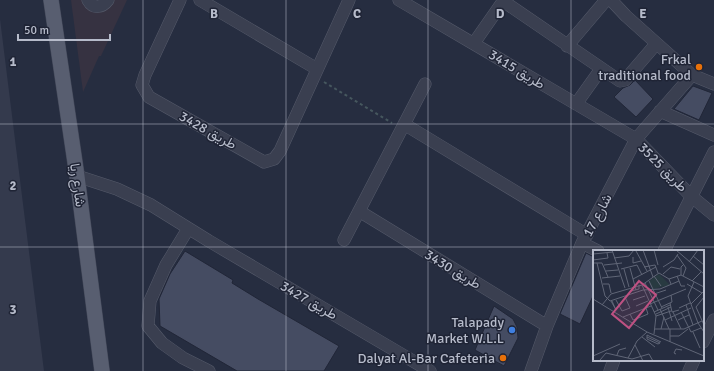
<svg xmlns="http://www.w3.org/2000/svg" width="714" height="371" font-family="Signika,Vazirmatn,sans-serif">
  <rect width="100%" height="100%" fill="#262d40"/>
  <path fill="#363241" d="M71 0H127L101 56H99L83 92Z"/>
  <path fill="#343a4d" d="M0 19 23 204 44 371H0Z"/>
  <path fill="#454c62" stroke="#212637" d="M635 80 653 99 636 117 614 97 623 88 630 85Z
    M693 86 712 93 699 120 674 109Z
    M185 251 233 280 232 283 258 299 339 346 324 371H237L160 326 159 299 170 274Z
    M586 253 594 257V294L580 324 560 314Z
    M494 306 513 319 517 327 518 338 504 366 475 350Z"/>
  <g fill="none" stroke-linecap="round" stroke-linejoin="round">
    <g stroke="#555a6a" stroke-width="13">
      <path id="minor" d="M88 0C93 9 102 8 108 0
        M180 0 145 75 142 85 149 97 264 162 274 159 280 151 349 0
        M200 0 317 69
        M399 0 636 139 691 196 714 215
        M611 0 626 16 692 75 714 84
        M503 1 620 81 625 80 656 44
        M474 43 504 0
        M567 46 606 0
        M576 104 601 69
        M660 111 714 135
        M404 124 587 235
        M77 176 117 189 151 205 209 241 430 371
        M359 211 547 326
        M188 229 166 265 150 301 148 326 162 343 183 358 209 371
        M344 240 425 84
        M582 243 598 251
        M664 251 714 152
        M703 342 714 320
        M531 371 547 326 582 243 636 139 692 75
        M610 371 614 360
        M689 371 694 360"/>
    </g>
    <g stroke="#434859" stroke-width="16">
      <path id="major" d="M51 0 77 176 102 371"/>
    </g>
    <path stroke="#46575e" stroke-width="2" stroke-dasharray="3 3" stroke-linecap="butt" d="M324 82 392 123"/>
    <use href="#minor" stroke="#3a3f50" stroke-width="12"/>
    <use href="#major" stroke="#585e70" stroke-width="15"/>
  </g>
  <path fill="none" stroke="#b6bbca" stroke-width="1" stroke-opacity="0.55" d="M143 0V371M286 0V371M428 0V371M571 0V371M0 124H714M0 247H714"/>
  <g fill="#e8710a" stroke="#1f2435" stroke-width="1.5">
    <circle cx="699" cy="67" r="4"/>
    <circle cx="503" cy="358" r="4"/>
  </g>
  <circle fill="#3f7fe0" stroke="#1f2435" stroke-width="1.5" cx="512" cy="330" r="4"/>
  <g text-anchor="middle" stroke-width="3" stroke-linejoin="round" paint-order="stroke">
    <g font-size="14" fill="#b6bbca" stroke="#1f2435" text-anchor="end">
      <text x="691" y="64">Frkal<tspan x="691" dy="16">traditional food</tspan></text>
      <text x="504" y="327">Talapady<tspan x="504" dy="16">Market W.L.L</tspan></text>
      <text x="495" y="363">Dalyat Al-Bar Cafeteria</text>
    </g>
    <g font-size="14" fill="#b6bbca" stroke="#1f2435">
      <text transform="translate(517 69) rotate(31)" y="5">طريق 3415</text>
      <text transform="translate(208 130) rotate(29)" y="5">طريق 3428</text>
      <text transform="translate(663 167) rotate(45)" y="5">طريق 3525</text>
      <text transform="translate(78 185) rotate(82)" y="5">شارع ريا</text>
      <text transform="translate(597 215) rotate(-62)" y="5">شارع 17</text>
      <text transform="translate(453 269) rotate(31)" y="5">طريق 3430</text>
      <text transform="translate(309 300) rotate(30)" y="5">طريق 3427</text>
    </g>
  </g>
  <g transform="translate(593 250)">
    <rect width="111" height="111" fill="#262d40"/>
    <path d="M66 24 77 35 60 39 56 31Z" fill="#283a41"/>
    <path fill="none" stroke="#606677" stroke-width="1" d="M19 0 32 38M50 0 60 27M61 0 65 15M83 0 111 24M43 1 54 21M0 4 20 2M84 5 93 18 90 26M100 6 111 15M40 7V13L48 11M21 8 36 6 41 0M0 10 15 8 14 3M96 12 105 0M0 13H9L15 27M4 13 12 46 17 51 50 40 67 39 86 31M11 15 29 13M51 17 62 15 65 23M70 17 81 10 85 4M37 18 43 40M28 19 44 15 49 25M31 19 36 37M13 21 25 20M70 24 78 17 87 19M88 25V17L91 14M61 26 68 36M84 26 88 36H92M9 28 27 26M40 29 63 17M76 29 88 25 111 37M56 31 69 58M99 31 108 22M101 32 95 46 105 73 111 82M52 33 65 60M10 34H16L18 43M94 34 109 43M49 35 63 66 61 84M38 41 46 39V35M61 44 73 40M111 47 103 57 111 75M0 49 54 82 111 106M23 50 29 61 37 58 32 47M40 50 52 46M18 51 23 60 19 51M77 53 79 62 86 60M57 54 93 39M98 54 111 41M9 55 18 44 49 35 66 23 76 29 78 34M93 55 100 75M43 56 55 51M68 57 79 52 78 45M75 57 79 71M86 58 97 53M67 59 76 79M61 62 77 55M80 62 88 79M88 62 98 82 108 78M37 64 40 70 43 69 55 64 53 58M63 64 78 57M63 66 78 61M30 67 58 56M72 70 98 58M85 70 96 65M62 79H91L109 71M68 79 71 67M100 82 107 98M77 86H86L95 79M49 87 62 97M54 87 67 93 65 94 54 89V85L68 92M77 92V79M42 95 50 111M83 104 81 103 83 99 89 100M24 105 26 100 33 98M0 106 27 94M35 108 44 91 54 82M7 110 13 103 39 109 56 104 60 111"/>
    <path fill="#be5182" fill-opacity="0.15" stroke="#be5182" stroke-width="2" d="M46 31 63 45 36 78 19 64Z"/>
    <rect width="111" height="111" fill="none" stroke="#b6bbca" stroke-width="2"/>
  </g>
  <g font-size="13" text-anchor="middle" font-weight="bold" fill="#b6bbca" stroke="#1f2435" stroke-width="3" stroke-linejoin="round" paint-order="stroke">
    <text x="214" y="18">B</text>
    <text x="357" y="18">C</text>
    <text x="500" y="18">D</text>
    <text x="643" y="18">E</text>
    <text x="13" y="66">1</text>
    <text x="13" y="190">2</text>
    <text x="13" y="314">3</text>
  </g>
  <path d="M18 34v6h92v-6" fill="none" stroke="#b6bbca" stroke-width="2"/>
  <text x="24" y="34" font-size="12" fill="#b6bbca" stroke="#1f2435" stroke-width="3" paint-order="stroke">50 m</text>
</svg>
